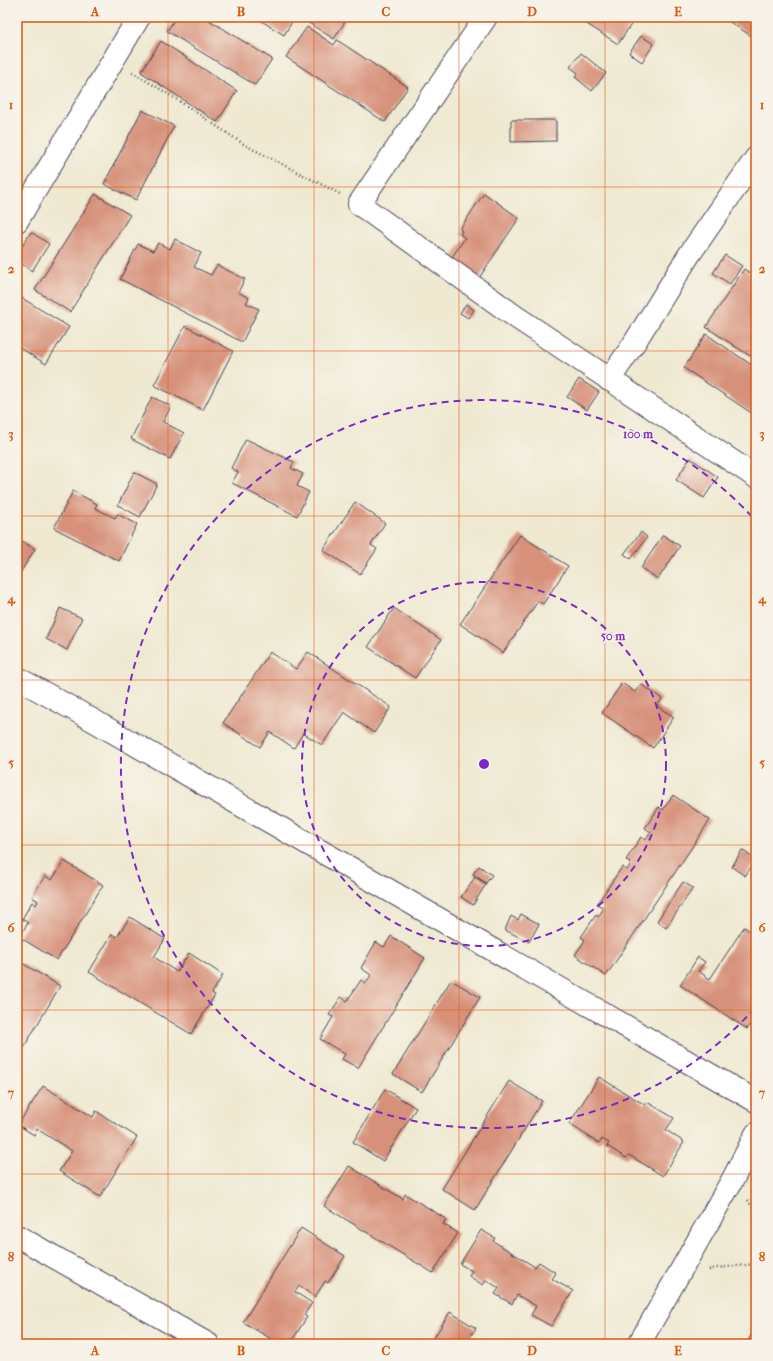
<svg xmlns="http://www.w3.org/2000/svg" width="773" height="1361" font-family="'IM FELL French Canon',serif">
  <rect width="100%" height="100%" fill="#f7f3e8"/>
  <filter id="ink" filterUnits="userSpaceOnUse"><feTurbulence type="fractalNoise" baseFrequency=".025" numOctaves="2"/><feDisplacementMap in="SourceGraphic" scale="8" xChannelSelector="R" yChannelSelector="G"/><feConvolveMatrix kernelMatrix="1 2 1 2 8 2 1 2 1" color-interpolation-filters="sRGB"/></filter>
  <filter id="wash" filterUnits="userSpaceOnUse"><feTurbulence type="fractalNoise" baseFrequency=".012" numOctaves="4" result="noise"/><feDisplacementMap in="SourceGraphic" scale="16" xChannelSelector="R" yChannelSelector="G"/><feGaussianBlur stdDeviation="0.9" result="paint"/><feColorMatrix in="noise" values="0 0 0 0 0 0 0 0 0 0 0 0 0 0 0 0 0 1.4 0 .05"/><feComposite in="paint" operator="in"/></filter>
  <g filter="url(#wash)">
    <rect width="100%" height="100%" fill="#efe9d2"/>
    <g id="blocks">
      <path fill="#d7917a" d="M176 17H204L272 59 255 85 167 31Z
        M255 17H295L284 35Z
        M305 17H348L334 39 304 20Z
        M576 17H636L618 44Z
        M722 17H756V39Z
        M307 27 334 45 337 40 408 87 385 122 286 57Z
        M641 36 654 44 642 62 629 53Z
        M161 41 237 91 217 122 141 72Z
        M581 53 606 73 592 91 575 77 578 73 570 67Z
        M142 110 174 126 136 200 104 184Z
        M511 120H556V141L511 142Z
        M484 193 519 218 479 278 452 257 465 238 460 234 462 231 460 229Z
        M95 194 130 215 70 312 35 290Z
        M31 232 49 244 32 271 17 261V254Z
        M175 239 201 253 194 267 211 275 217 265 245 279 238 292 249 298 246 303 259 309 242 342 120 279 138 244 153 251 158 243 170 249Z
        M725 255 742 266 730 284 713 273Z
        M744 269 756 277V360L706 327Z
        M17 295 69 327 46 364 17 346Z
        M466 304 474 310 468 318 460 313Z
        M185 326 233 351 203 410 154 385Z
        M706 334 756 368V410L753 414 684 368Z
        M579 379 599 392 587 410 567 397Z
        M152 397 171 406 163 422 184 433 170 459 131 439Z
        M246 439 294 462 291 468 303 474 297 486 309 492 297 516 232 483 238 472 231 468Z
        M690 458 718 477 704 498 676 480Z
        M134 472 157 484 140 517 118 505Z
        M73 491 97 504 95 508 115 518 117 514 137 524 119 561 54 528Z
        M355 502 385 523 371 545 377 549 360 574 323 550Z
        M641 532 647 537 631 559 624 554Z
        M520 535 568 566 543 604 538 601 503 653 460 624Z
        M663 535 680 546 658 579 641 568Z
        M17 538 35 549 17 578Z
        M60 608 82 618 67 650 46 639Z
        M394 608 441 640 415 678 368 647Z
        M270 652 296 669 308 652 391 707 374 733 344 712 322 745 303 733 294 748 270 732 260 747 223 723Z
        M622 683 635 692 641 684 662 699 657 706 674 717 653 748 602 713Z
        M673 795 710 820 606 976 575 955 585 940 581 937 596 915 598 917 604 908 597 904 622 867 627 870 631 864 626 860 641 837 645 840 651 832 645 828 659 807 663 810Z
        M742 850 756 860 745 876 732 867Z
        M64 861 103 885 57 960 19 937 28 923 22 919 32 902 36 905 38 901 32 897 45 876 52 880Z
        M479 866 492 875 486 883 473 874Z
        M475 877 486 884 473 905 461 897Z
        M683 882 693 888 666 928 657 921Z
        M521 914 539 924 529 942 505 930 511 916 518 920Z
        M130 917 165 939 154 957 177 972 189 953 223 975 212 993 215 995 191 1034 89 972 112 934 117 937Z
        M744 927 756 935V1015L747 1029 680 985 698 957 705 962 698 971 710 979Z
        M391 936 425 958 358 1068 342 1059 345 1054 320 1039 333 1017 329 1015 341 997 347 1001 361 980 366 983 371 975 361 968 376 942 384 947Z
        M22 963 60 986 17 1059V971Z
        M451 980 480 997 422 1092 393 1074Z
        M599 1077 645 1105 647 1102 674 1118 666 1130 684 1142 663 1176 629 1155 626 1158 607 1146 609 1143 602 1139 599 1143 569 1124Z
        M509 1081 542 1101 475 1210 442 1189Z
        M43 1086 93 1117 96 1111 137 1137 100 1197 59 1171 72 1151 37 1129 34 1135 18 1125Z
        M385 1089 416 1108 383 1161 353 1142Z
        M349 1166 403 1199 405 1194 446 1219 443 1224 458 1233 433 1273 324 1206Z
        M301 1228 345 1256 328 1283 325 1281 315 1297 299 1286 295 1292 312 1303 304 1315 307 1317 290 1344H274L276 1342 243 1322Z
        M481 1230 495 1238 493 1241 535 1267 539 1262 556 1273 552 1279 573 1291 551 1326 531 1315 536 1306 517 1295 512 1304 495 1294 499 1288 486 1280 483 1285 469 1276 472 1271 460 1264Z
        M450 1312 476 1328 468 1340 474 1344H430Z
        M752 1334 756 1337V1344H746Z"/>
    </g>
  </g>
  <g filter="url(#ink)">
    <use href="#blocks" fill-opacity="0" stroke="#414052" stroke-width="1"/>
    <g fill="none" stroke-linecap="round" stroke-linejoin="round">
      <g stroke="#414052" stroke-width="24">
        <path id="street" d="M486 17 359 204 516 317 756 477
          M17 221 139 17
          M609 380 633 345 689 255 756 158
          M17 678 75 710 756 1101
          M17 1236 208 1344
          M639 1344 734 1177 756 1134"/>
      </g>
      <path stroke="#414052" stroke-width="2.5" stroke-dasharray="1 3" stroke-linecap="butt" d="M132 72 170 95 245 145 340 194
        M748 1200 756 1213
        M709 1270 716 1268 756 1264"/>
      <use href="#street" stroke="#fff" stroke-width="22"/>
    </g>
  </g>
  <path fill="none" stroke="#de560e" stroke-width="1" stroke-opacity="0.55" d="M168 17V1344M314 17V1344M459 17V1344M605 17V1344M17 187H756M17 351H756M17 516H756M17 680H756M17 845H756M17 1010H756M17 1174H756"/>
  <g fill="none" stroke="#7b2cbf" stroke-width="2" stroke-dasharray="7 5">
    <circle cx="484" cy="764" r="182"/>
    <path d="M755 1008A364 364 0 1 1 755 520"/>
  </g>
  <circle cx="484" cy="764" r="6" fill="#7b2cbf" stroke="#f7f3e8" stroke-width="2"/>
  <g font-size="12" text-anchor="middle" font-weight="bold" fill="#7b2cbf" stroke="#f7f3e8" stroke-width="3.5" stroke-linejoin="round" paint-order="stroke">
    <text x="638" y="438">100 m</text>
    <text x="613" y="640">50 m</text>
  </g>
  <rect width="773" height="1361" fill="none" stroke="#f7f3e8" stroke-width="44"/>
  <rect x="22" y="22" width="729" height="1317" fill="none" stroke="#de560e" stroke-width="1.5"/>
  <g font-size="13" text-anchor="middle" font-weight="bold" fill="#de560e">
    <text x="95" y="16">A</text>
    <text x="241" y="16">B</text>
    <text x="386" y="16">C</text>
    <text x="532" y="16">D</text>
    <text x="678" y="16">E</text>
    <text x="11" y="109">1</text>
    <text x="762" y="109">1</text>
    <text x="11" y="273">2</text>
    <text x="762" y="273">2</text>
    <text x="11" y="438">3</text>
    <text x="762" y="438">3</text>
    <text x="11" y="603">4</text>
    <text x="762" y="603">4</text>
    <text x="11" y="767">5</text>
    <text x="762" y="767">5</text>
    <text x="11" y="932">6</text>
    <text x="762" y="932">6</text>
    <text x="11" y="1097">7</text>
    <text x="762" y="1097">7</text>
    <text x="11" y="1261">8</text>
    <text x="762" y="1261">8</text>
    <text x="95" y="1355">A</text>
    <text x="241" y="1355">B</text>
    <text x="386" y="1355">C</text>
    <text x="532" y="1355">D</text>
    <text x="678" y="1355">E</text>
  </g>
</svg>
